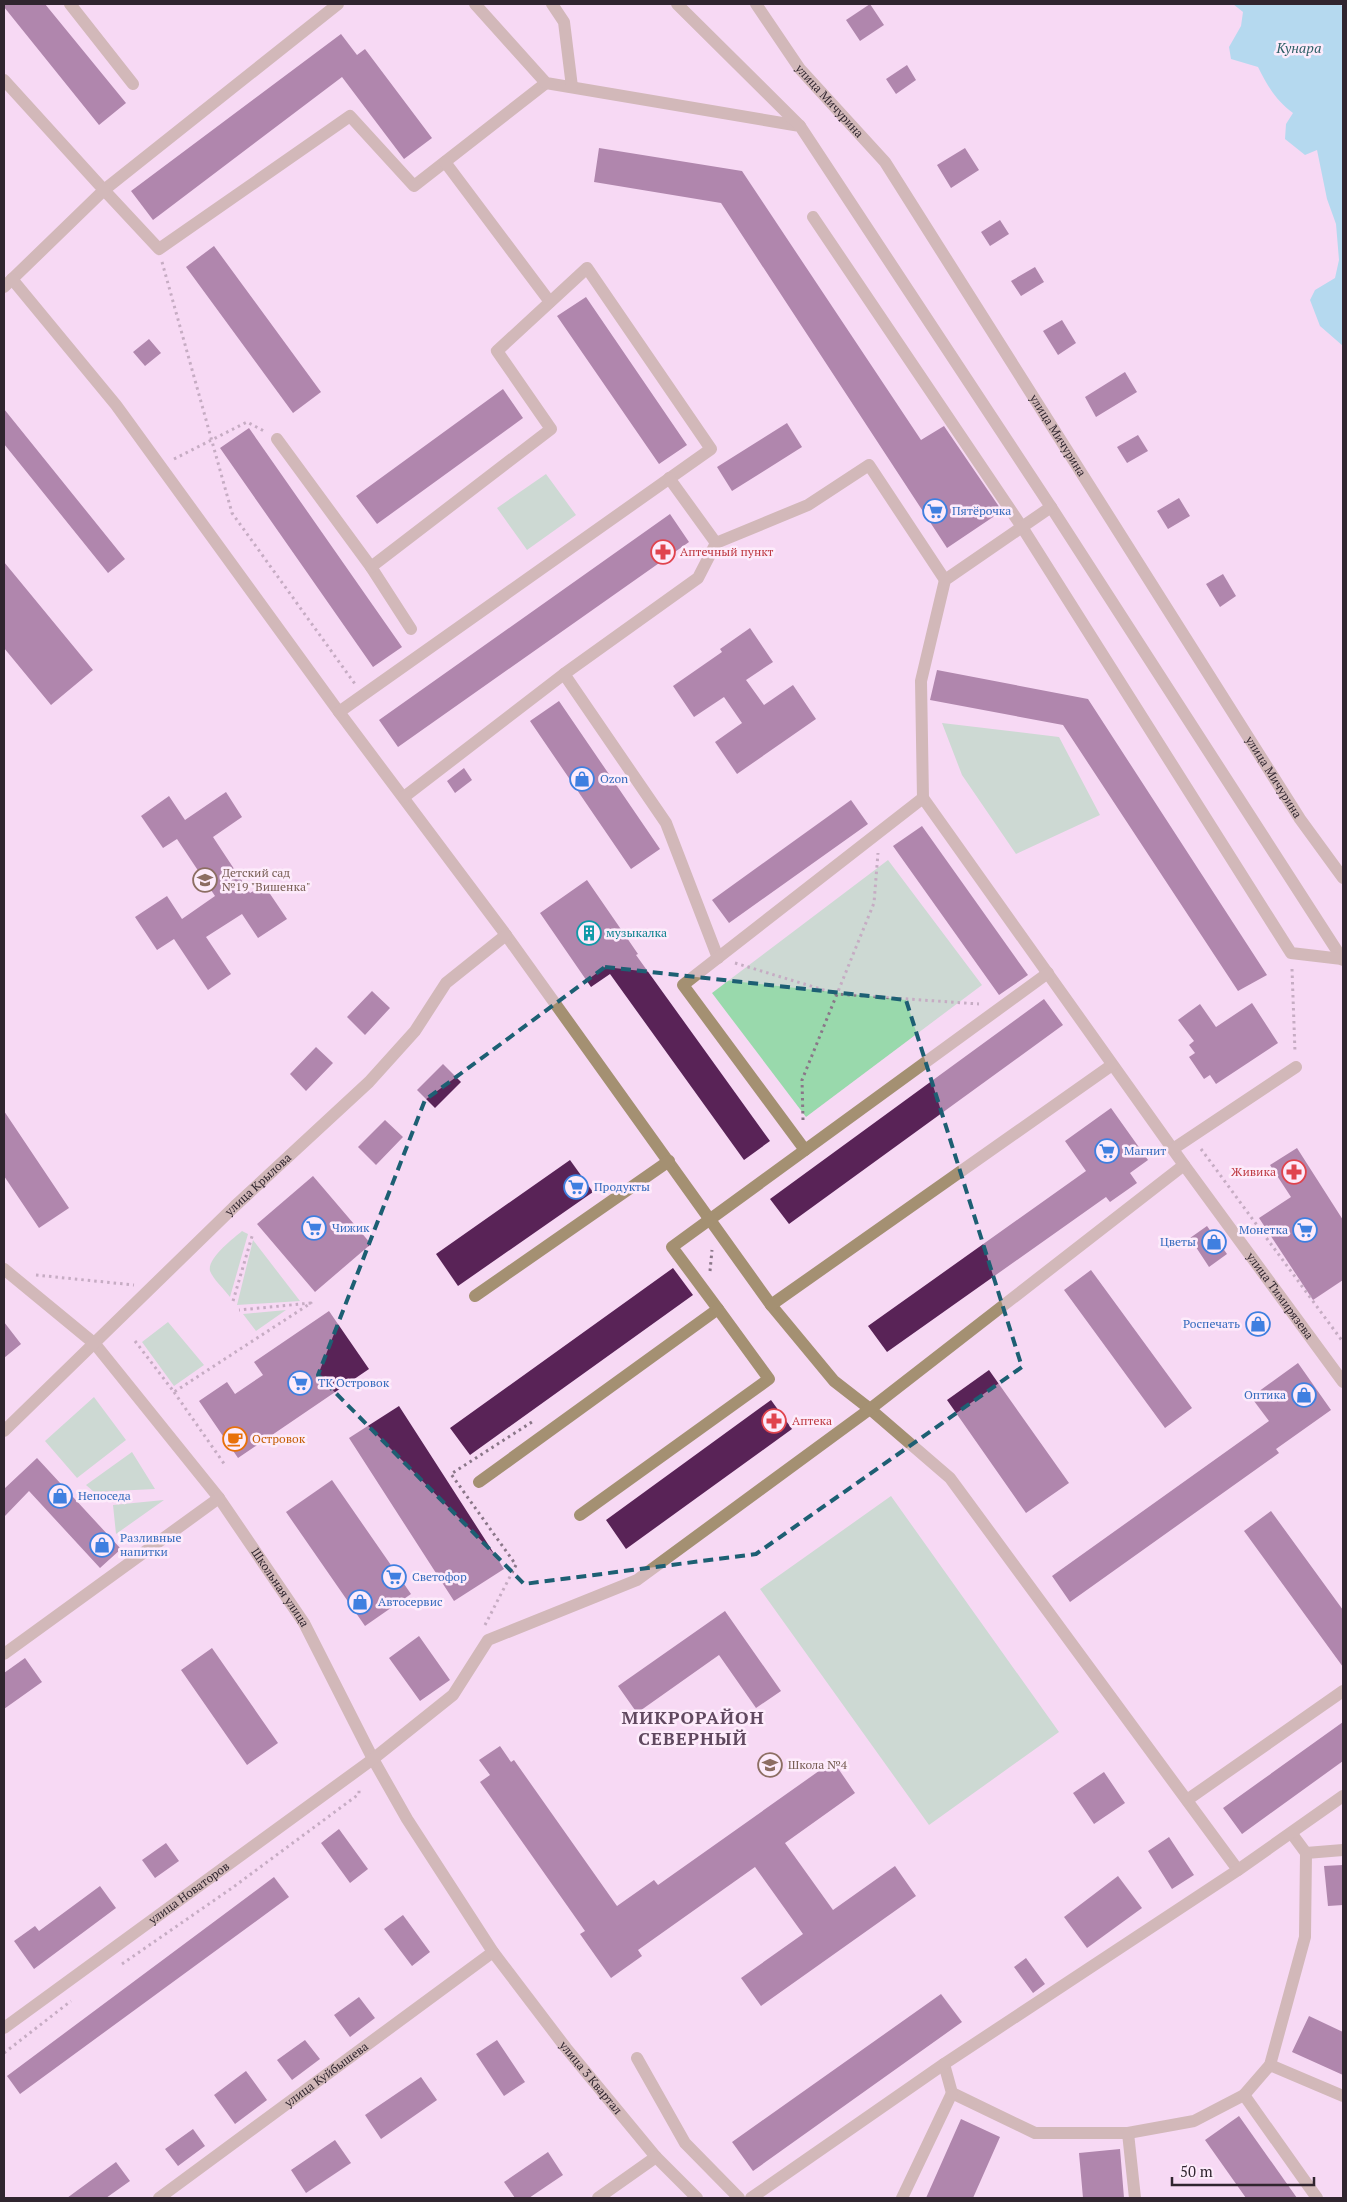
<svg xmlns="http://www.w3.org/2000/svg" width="1347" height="2202" font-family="'PT Serif',serif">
  <rect width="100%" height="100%" fill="#f7d9f4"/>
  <path fill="#99d9ac" d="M546 474 576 515 527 550 497 508Z
    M942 723 1059 737 1100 815 1016 854 962 775Z
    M888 860 982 985 806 1117 712 993Z
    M242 1231 248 1234 230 1297C224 1289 213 1279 210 1271 207 1258 234 1238 242 1231Z
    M253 1240 300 1301 237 1305Z
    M286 1310 256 1331 243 1314Z
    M168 1322 204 1365 174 1386 142 1342Z
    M94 1397 126 1440 77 1478 45 1441Z
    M132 1452 155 1489 94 1492 86 1485Z
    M891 1496 1059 1732 929 1825 760 1589Z
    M164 1500 116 1534 113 1505Z"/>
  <path fill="#65dae9" d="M1233 4H1340L1343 7V346L1320 326 1310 300 1315 290 1335 278 1339 260 1336 224 1327 199 1317 150 1305 155 1285 139 1286 124 1293 113C1276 101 1267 85 1258 67L1231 59 1229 47 1241 26 1243 12Z"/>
  <path fill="#592357" d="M4 4H45L126 103 99 125 4 7Z
    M870 4 884 25 860 41 846 20Z
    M341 34 357 55 365 49 432 138 404 159 342 77 153 220 131 191Z
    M907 65 916 80 896 94 886 79Z
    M599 148 742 171 921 440 944 426 1002 511 947 548 721 203 594 182Z
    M965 148 979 170 951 188 937 165Z
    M1000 220 1009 234 990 246 981 232Z
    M214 246 321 392 293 413 186 267Z
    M1035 267 1044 282 1021 296 1011 281Z
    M586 297 687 445 659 464 557 316Z
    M1062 320 1076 343 1058 355 1043 331Z
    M149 339 161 353 145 366 133 352Z
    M1125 372 1137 392 1096 417 1085 397Z
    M503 389 523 418 377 524 356 496Z
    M4 409 125 559 108 573 4 444Z
    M787 423 802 447 732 491 717 467Z
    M249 428 402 647 373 667 220 448Z
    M1138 435 1148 451 1127 463 1117 447Z
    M1179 498 1190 516 1168 529 1157 511Z
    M670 514 689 542 398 747 379 720Z
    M4 562 93 670 51 705 4 648Z
    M1223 574 1236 596 1220 607 1206 584Z
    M750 628 773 662 746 680 764 705 793 685 816 719 737 774 715 742 742 723 724 697 694 717 673 686 722 652 720 649Z
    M937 670 1088 699 1267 975 1238 991 1063 725 930 700Z
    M559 701 660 849 631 869 530 721Z
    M464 768 472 780 455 793 447 781Z
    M226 792 242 817 213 837 250 893 264 885 287 919 258 938 242 914 206 937 231 974 208 990 174 939 157 950 135 917 167 896 182 919 215 896 177 839 163 848 141 816 169 796 185 820Z
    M851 800 868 824 729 923 712 900Z
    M922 826 1028 975 999 995 893 846Z
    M587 880 638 954 636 955 770 1141 744 1160 610 974 591 987 540 913Z
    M372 991 390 1008 365 1035 347 1017Z
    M1044 999 1063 1025 789 1224 770 1199Z
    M1252 1003 1278 1043 1216 1084 1210 1075 1204 1079 1189 1057 1195 1053 1189 1045 1194 1041 1178 1020 1200 1004 1216 1027Z
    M316 1047 333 1063 306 1091 290 1074Z
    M443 1064 461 1082 435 1108 417 1090Z
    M1111 1108 1148 1160 1130 1173 1137 1183 1110 1202 1106 1197 887 1352 868 1326 1086 1171 1065 1141Z
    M4 1111 69 1208 39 1228 4 1176Z
    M385 1120 403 1137 376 1165 358 1147Z
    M1297 1148 1343 1220V1280L1313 1300 1259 1218 1291 1197 1270 1165Z
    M570 1160 593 1192 458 1286 436 1254Z
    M313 1176 371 1244 315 1292 257 1224Z
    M1207 1226 1227 1254 1209 1267 1190 1238Z
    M673 1268 693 1295 470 1455 450 1428Z
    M1091 1270 1192 1408 1165 1428 1064 1290Z
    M329 1311 369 1369 238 1458 199 1401 227 1382 235 1394 263 1375 254 1362Z
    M4 1322 21 1344 4 1358Z
    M1298 1363 1331 1410 1276 1449 1279 1453 1070 1602 1052 1576 1269 1421 1251 1397Z
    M989 1370 1069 1483 1026 1513 947 1400Z
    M771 1400 792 1429 626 1549 606 1520Z
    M399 1406 504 1569 454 1601 349 1438Z
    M37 1458 121 1549 100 1568 29 1491 4 1517V1489Z
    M332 1480 411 1594 365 1626 286 1512Z
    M1271 1511 1343 1610V1667L1244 1531Z
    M725 1611 781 1691 756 1708 719 1655 637 1713 618 1686Z
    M419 1636 450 1680 420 1701 389 1658Z
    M212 1648 278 1743 247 1765 181 1670Z
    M25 1658 42 1682 4 1709V1673Z
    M1343 1722V1761L1242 1834 1223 1808Z
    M500 1746 511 1762 514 1760 617 1906 654 1880 658 1885 833 1761 855 1793 785 1843 833 1910 895 1866 916 1896 761 2006 741 1978 803 1934 755 1867 638 1950 642 1956 611 1978 580 1934 585 1931 480 1782 490 1775 479 1760Z
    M1104 1772 1125 1803 1094 1824 1073 1793Z
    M339 1829 368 1869 350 1883 321 1843Z
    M1169 1837 1194 1875 1172 1889 1148 1851Z
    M166 1843 179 1861 155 1878 142 1860Z
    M1343 1865V1905L1328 1906 1324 1866Z
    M1118 1876 1142 1908 1087 1948 1064 1917Z
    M274 1877 289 1897 20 2094 7 2076Z
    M100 1886 116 1908 34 1969 14 1941 35 1926 39 1931Z
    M403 1915 430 1952 412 1966 384 1929Z
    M1026 1958 1045 1984 1033 1993 1014 1967Z
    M941 1994 962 2022 753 2171 732 2142Z
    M359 1997 375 2018 350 2037 334 2015Z
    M1309 2016 1343 2032V2075L1292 2052Z
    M305 2040 320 2059 292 2080 277 2060Z
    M497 2040 525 2082 504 2096 476 2054Z
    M246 2071 267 2100 235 2124 214 2095Z
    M421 2077 437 2100 381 2139 365 2115Z
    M1239 2116 1297 2198H1246L1205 2140Z
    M961 2119 1000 2137 973 2198H926Z
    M193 2129 205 2146 178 2166 165 2149Z
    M335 2140 351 2163 306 2193 291 2170Z
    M1120 2149 1124 2198H1083L1079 2153Z
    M548 2152 563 2175 529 2198H515L504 2182Z
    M116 2162 130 2181 106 2198H67Z"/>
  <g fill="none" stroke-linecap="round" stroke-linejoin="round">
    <path stroke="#8a7688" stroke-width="3" stroke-dasharray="2.5 4" stroke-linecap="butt" d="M162 262 232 513 355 684
      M174 459 247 422 264 431
      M735 963 837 994 979 1004
      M1292 969 1295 1052
      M803 1120 802 1080 874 903 878 853
      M1201 1149 1343 1342
      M710 1271 712 1250
      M36 1275 134 1285
      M233 1301 253 1233
      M135 1341 174 1392 311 1303 239 1310
      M174 1392 225 1465
      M485 1625 516 1565 451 1474 535 1420
      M122 1964 232 1888 359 1794V1787
      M4 2053 71 2001"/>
    <g stroke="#a49072" stroke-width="12">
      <path d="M70 4 133 84"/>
      <path d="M338 4 104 190 159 249 350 116 414 186 546 83"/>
      <path d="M475 4 546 83 800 126 1051 507 1343 960"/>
      <path d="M552 4 564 22 572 87"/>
      <path d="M677 4 800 126"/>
      <path id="s1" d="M756 4 800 69 885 162 1300 819 1343 878"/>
      <path d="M4 80 104 190 4 287"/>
      <path d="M445 162 550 302"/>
      <path d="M813 217 1022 527 1291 953 1342 959"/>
      <path d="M12 279 116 405 339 712 506 935 771 1305 834 1381 870 1409 950 1478 1238 1870"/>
      <path d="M277 439 371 567 411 629"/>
      <path id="s2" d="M1051 507 945 580 921 681 923 798 1184 1165 1343 1382"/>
      <path d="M716 543 808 505 869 465 945 580"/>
      <path d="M564 674 666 823 718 958"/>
      <path d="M339 712 711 449 587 268 497 351 551 429 371 567"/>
      <path d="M404 797 564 674 698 578 716 543 669 478"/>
      <path d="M1173 1149 1296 1067"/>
      <path d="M805 1150 683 985 923 798"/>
      <path id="s3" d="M4 1269 95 1344 219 1498 304 1623 373 1759 407 1819 493 1952 566 2048 656 2157 697 2198"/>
      <path d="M475 1296 669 1161"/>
      <path d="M771 1305 1112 1065"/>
      <path id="s4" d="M4 1431 235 1206 369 1082 415 1031 446 983 506 935"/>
      <path d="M479 1482 718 1309 672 1247 1048 973"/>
      <path d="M580 1515 769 1379 718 1309"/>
      <path d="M4 1654 219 1498"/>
      <path d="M1187 1800 1343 1691"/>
      <path d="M1306 1853 1343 1850"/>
      <path id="s5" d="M4 2028 373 1759 453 1695 488 1640 637 1580 870 1409 1184 1165"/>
      <path d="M637 2058 685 2143 739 2198"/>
      <path d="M944 2064 952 2093 1035 2133H1128L1194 2121 1244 2095 1270 2065 1305 1937 1306 1853 1292 1834"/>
      <path d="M1270 2065 1343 2096"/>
      <path d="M1244 2095 1317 2198"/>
      <path d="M1128 2133 1135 2198"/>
      <path id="s6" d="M159 2198 493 1952"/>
      <path d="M598 2198 656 2157"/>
      <path d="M751 2198 944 2064 1238 1870 1343 1796"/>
      <path d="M902 2198 952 2093"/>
    </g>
  </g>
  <path d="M0 0H1347V2202H0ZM605 967 906 1000 1022 1367 756 1554 524 1584 318 1375 425 1100Z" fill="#f7d9f4" fill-opacity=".55" fill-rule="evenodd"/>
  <path fill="none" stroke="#1d5f73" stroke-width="4" stroke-dasharray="10 6" stroke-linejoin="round" d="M605 967 906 1000 1022 1367 756 1554 524 1584 318 1375 425 1100Z"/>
  <defs>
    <g id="supermarket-ring" transform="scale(1.25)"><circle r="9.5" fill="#fdebfb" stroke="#3f7fe0" stroke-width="1.5"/><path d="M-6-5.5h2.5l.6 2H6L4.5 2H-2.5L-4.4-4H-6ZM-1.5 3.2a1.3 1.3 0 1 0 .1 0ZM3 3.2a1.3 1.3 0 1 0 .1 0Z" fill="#3f7fe0"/></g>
    <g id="pharmacy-ring" transform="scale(1.25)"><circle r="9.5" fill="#fdebfb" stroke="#e0444e" stroke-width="1.5"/><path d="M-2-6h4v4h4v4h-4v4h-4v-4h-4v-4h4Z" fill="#e0444e"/></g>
    <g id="shop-ring" transform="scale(1.25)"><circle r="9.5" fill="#fdebfb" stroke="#3f7fe0" stroke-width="1.5"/><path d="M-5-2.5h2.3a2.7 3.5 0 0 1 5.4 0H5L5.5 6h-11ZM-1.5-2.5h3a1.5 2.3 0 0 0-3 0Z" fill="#3f7fe0"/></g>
    <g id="school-ring" transform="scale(1.25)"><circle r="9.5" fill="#fdebfb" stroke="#8d6e63" stroke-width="1.5"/><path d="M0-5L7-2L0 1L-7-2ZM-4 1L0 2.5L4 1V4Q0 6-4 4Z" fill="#8d6e63"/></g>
    <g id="building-ring" transform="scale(1.25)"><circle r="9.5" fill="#fdebfb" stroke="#0f9aa8" stroke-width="1.5"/><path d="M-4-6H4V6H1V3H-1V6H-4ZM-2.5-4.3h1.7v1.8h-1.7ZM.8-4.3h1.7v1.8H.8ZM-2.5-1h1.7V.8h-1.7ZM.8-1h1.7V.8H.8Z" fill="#0f9aa8"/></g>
    <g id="cafe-ring" transform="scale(1.25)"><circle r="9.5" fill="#fdebfb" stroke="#e8710a" stroke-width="1.5"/><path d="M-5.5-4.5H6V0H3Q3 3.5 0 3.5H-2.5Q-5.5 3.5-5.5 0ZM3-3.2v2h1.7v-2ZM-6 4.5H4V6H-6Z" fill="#e8710a"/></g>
  </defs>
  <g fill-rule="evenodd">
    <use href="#supermarket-ring" x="935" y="511"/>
    <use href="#pharmacy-ring" x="663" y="552"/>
    <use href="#shop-ring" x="582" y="779"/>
    <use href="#school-ring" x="205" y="880"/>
    <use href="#building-ring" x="589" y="933"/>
    <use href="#supermarket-ring" x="1107" y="1151"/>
    <use href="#pharmacy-ring" x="1294" y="1172"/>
    <use href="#supermarket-ring" x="576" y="1187"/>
    <use href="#supermarket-ring" x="314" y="1228"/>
    <use href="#supermarket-ring" x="1305" y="1230"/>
    <use href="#shop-ring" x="1214" y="1242"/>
    <use href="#shop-ring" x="1258" y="1324"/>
    <use href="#supermarket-ring" x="300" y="1383"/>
    <use href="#shop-ring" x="1304" y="1395"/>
    <use href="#pharmacy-ring" x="774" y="1421"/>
    <use href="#cafe-ring" x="235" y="1439"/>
    <use href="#shop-ring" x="60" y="1496"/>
    <use href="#shop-ring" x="102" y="1545"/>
    <use href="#supermarket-ring" x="394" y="1577"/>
    <use href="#shop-ring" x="360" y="1602"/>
    <use href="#school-ring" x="770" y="1765"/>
  </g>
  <g text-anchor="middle" stroke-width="5" stroke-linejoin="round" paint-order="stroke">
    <g font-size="12" fill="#30252f" stroke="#fdebfb">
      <text dy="4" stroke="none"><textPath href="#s1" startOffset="122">улица Мичурина</textPath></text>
      <text dy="4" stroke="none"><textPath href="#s1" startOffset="528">улица Мичурина</textPath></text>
      <text dy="4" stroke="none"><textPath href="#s1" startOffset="932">улица Мичурина</textPath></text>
      <text dy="4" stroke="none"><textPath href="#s4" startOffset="354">улица Крылова</textPath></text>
      <text dy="4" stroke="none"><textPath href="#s2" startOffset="962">улица Тимирязева</textPath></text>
      <text dy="4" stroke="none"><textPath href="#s3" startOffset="424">Школьная улица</textPath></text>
      <text dy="4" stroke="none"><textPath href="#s5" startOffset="229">улица Новаторов</textPath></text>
      <text dy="4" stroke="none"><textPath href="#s6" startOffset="208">улица Куйбышева</textPath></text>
      <text dy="4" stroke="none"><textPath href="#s3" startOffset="1006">улица 3 Квартал</textPath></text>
    </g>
    <g font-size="12" fill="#366cbe" stroke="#fdebfb" text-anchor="start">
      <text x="952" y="515">Пятёрочка</text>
      <text x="600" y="783">Ozon</text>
      <text x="1124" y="1155">Магнит</text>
      <text x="594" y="1191">Продукты</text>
      <text x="332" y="1232">Чижик</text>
      <text x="1288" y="1234" text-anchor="end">Монетка</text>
      <text x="1196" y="1246" text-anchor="end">Цветы</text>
      <text x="1240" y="1328" text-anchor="end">Роспечать</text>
      <text x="318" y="1387">ТК Островок</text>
      <text x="1286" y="1399" text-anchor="end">Оптика</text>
      <text x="78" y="1500">Непоседа</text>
      <text x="120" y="1542">Разливные<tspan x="120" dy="14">напитки</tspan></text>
      <text x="412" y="1581">Светофор</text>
      <text x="378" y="1606">Автосервис</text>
    </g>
    <g font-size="12" fill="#be3a42" stroke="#fdebfb" text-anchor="start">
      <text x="680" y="556">Аптечный пункт</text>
      <text x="1276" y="1176" text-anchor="end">Живика</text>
      <text x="792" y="1425">Аптека</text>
    </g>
    <g font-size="12" fill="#785e54" stroke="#fdebfb" text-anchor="start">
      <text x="222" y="877">Детский сад<tspan x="222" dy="14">№19 "Вишенка"</tspan></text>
      <text x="788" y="1769">Школа №4</text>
    </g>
    <g font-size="12" fill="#0d838f" stroke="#fdebfb" text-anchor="start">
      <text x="606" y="937">музыкалка</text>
    </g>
    <g font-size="12" fill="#c56008" stroke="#fdebfb" text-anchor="start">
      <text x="252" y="1443">Островок</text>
    </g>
    <g font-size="14" font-style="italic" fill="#2e6067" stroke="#fdebfb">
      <text x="1299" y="53">Кунара</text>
    </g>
    <g font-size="18" font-weight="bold" letter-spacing="1" fill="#60485f" stroke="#fdebfb">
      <text x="693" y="1724">МИКРОРАЙОН<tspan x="693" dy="21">СЕВЕРНЫЙ</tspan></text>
    </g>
  </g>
  <rect width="1347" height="2202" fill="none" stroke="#30252f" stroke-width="10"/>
  <path d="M1172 2177v8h142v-8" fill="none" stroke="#30252f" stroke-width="2.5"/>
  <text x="1180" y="2177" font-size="15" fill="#30252f" stroke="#fdebfb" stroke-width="4" paint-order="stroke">50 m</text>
</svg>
